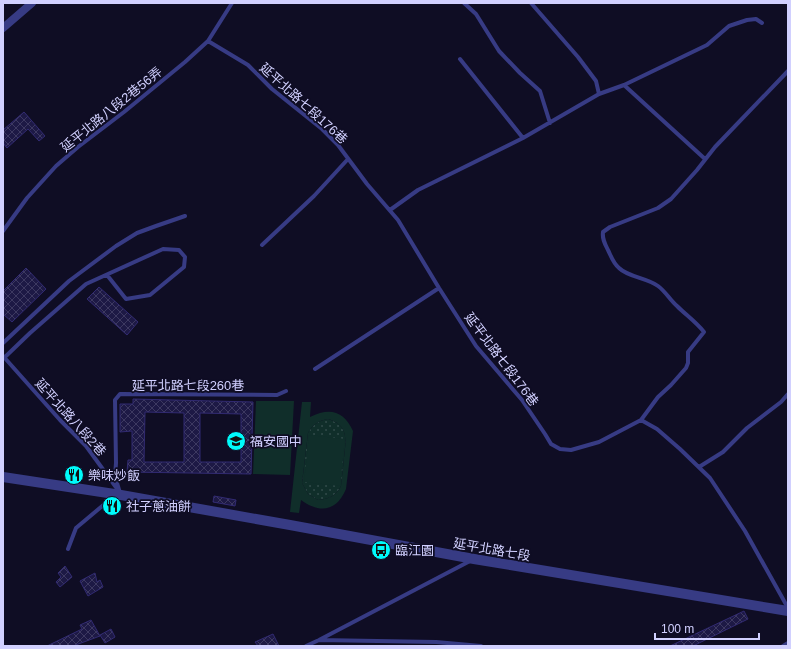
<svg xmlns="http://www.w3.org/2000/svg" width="791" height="649" font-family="Helvetica,'Noto Sans TC',sans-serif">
  <defs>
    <pattern id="grass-dots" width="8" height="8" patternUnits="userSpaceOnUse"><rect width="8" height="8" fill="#102e2a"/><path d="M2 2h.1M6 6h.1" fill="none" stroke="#324b4a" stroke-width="1.8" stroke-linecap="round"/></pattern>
    <pattern id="building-cross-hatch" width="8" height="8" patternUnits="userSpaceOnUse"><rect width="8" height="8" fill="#1d1945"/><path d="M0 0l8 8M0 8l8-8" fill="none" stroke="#3d3961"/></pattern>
  </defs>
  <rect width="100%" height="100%" fill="#0f0d24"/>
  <path fill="url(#grass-dots)" d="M328 419C349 425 346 440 344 458 343 467 342 477 341 486 336 496 329 499 318 500L308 494 302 483 308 433C313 424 318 421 328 419Z"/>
  <path fill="#102e2a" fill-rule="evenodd" d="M256 401H294L290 475 253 474Z
    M302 402H311L310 417C330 407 344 411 353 431L346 489C337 511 320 514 301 500L299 513 290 512ZM328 419C349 425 346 440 344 458 343 467 342 477 341 486 336 496 329 499 318 500L308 494 302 483 308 433C313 424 318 421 328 419Z
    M309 435 345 439 340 486 304 482Z"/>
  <path fill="url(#building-cross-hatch)" stroke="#312a72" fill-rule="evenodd" d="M24 112 45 136 39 141 28 129 7 148 3 143V130Z
    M26 268 46 289 12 322 3 314V291Z
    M99 287 138 322 127 335 87 299Z
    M133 399 253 402 251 474 127 472 128 460H132V431L120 432V404H133ZM145 412 184 413V462H144ZM200 413 241 414V462H200Z
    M214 496 236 500 235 506 213 502Z
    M65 566 72 577 60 587 56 582 61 577 58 573Z
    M95 573 97 582 100 580 103 587 88 596 80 581Z
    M744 611 748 619 693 646H670Z
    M91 620 100 636 73 646H47L82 629 80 625Z
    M111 629 115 637 105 643 100 635Z
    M273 634 279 646H258L255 642Z"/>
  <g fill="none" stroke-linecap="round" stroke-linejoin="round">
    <path stroke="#373b84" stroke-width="4" d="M464 3 476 14 499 51 520 73 540 91 550 123
      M531 3 578 57 596 81 599 94
      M208 41 248 65 272 89 322 129 338 145 367 184 398 220 439 288 476 346 522 400 545 434 551 444 560 449 571 450 599 442 641 420 657 429 680 449 710 478 745 531 788 608
      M460 59 523 138
      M624 85 705 159
      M390 210 418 190 523 138 599 94 624 85 707 45 729 26 747 20 756 19 762 23
      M3 231 27 198 56 166 78 147 124 112 185 62 208 41 232 3
      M262 245 314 196 348 159
      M3 343 69 281 116 246 137 233 156 226 185 216
      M3 356 60 420 86 446 118 490
      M5 357 30 333 86 284 163 249 179 250 185 257 184 267 150 295 126 299 107 275
      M315 369 439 288
      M641 420 658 397 671 385 686 368 688 363V352L704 332C696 322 686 315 677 306 670 300 666 292 658 286 647 278 628 277 619 268 613 263 611 256 608 250 605 244 602 239 603 232L610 227 658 208 671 199 697 170 715 147 788 71
      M699 467 723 452 747 428 781 402 788 394
      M120 493 115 476 116 463 115 400 120 394 277 395 286 391
      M68 549 76 528 107 502 110 494
      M319 640 436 642 481 646
      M306 646 319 640 470 561
      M783 646 788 643"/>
    <path stroke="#373b84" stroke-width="8" d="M3 28 32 3"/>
    <path stroke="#373b84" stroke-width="10" d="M3 477 121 495 290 525 474 559 788 611"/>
  </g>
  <defs>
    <g id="school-disc" transform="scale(1)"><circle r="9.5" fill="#00fafb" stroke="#0f0d24"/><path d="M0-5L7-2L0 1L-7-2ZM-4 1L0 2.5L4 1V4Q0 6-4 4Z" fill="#111"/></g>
    <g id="restaurant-disc" transform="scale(1)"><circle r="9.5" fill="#00fafb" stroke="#0f0d24"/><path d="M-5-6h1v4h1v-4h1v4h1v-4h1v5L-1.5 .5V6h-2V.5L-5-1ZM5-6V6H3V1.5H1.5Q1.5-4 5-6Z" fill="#111"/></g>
    <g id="bus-disc" transform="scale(1)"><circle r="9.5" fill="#00fafb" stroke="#0f0d24"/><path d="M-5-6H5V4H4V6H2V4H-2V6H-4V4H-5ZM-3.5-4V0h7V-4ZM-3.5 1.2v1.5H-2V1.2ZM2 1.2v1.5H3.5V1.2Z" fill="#111"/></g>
  </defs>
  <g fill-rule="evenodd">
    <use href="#school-disc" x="236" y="441"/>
    <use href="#restaurant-disc" x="74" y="475"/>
    <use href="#restaurant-disc" x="112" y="506"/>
    <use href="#bus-disc" x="381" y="550"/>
  </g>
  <g text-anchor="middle" stroke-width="3.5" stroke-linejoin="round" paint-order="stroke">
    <g font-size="13" fill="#d1d0ff" stroke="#0f0d24">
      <text transform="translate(304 103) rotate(42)" y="5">延平北路七段176巷</text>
      <text transform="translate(111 109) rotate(-39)" y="5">延平北路八段2巷56弄</text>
      <text transform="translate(502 359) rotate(53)" y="5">延平北路七段176巷</text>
      <text x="188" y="390">延平北路七段260巷</text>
      <text transform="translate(71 417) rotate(48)" y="5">延平北路八段2巷</text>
      <text transform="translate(492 549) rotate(10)" y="5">延平北路七段</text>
    </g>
    <g font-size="13" fill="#d1d0ff" stroke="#0f0d24" text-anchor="start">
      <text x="250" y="446">福安國中</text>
      <text x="88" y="480">樂味炒飯</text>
      <text x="126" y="511">社子蔥油餅</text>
      <text x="395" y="555">臨江園</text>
    </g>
  </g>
  <rect width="791" height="649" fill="none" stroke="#d1d0ff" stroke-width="8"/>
  <path d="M655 633v6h104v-6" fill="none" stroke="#d1d0ff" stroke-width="2"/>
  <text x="661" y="633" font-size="12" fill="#d1d0ff" stroke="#0f0d24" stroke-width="3" paint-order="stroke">100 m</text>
</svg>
